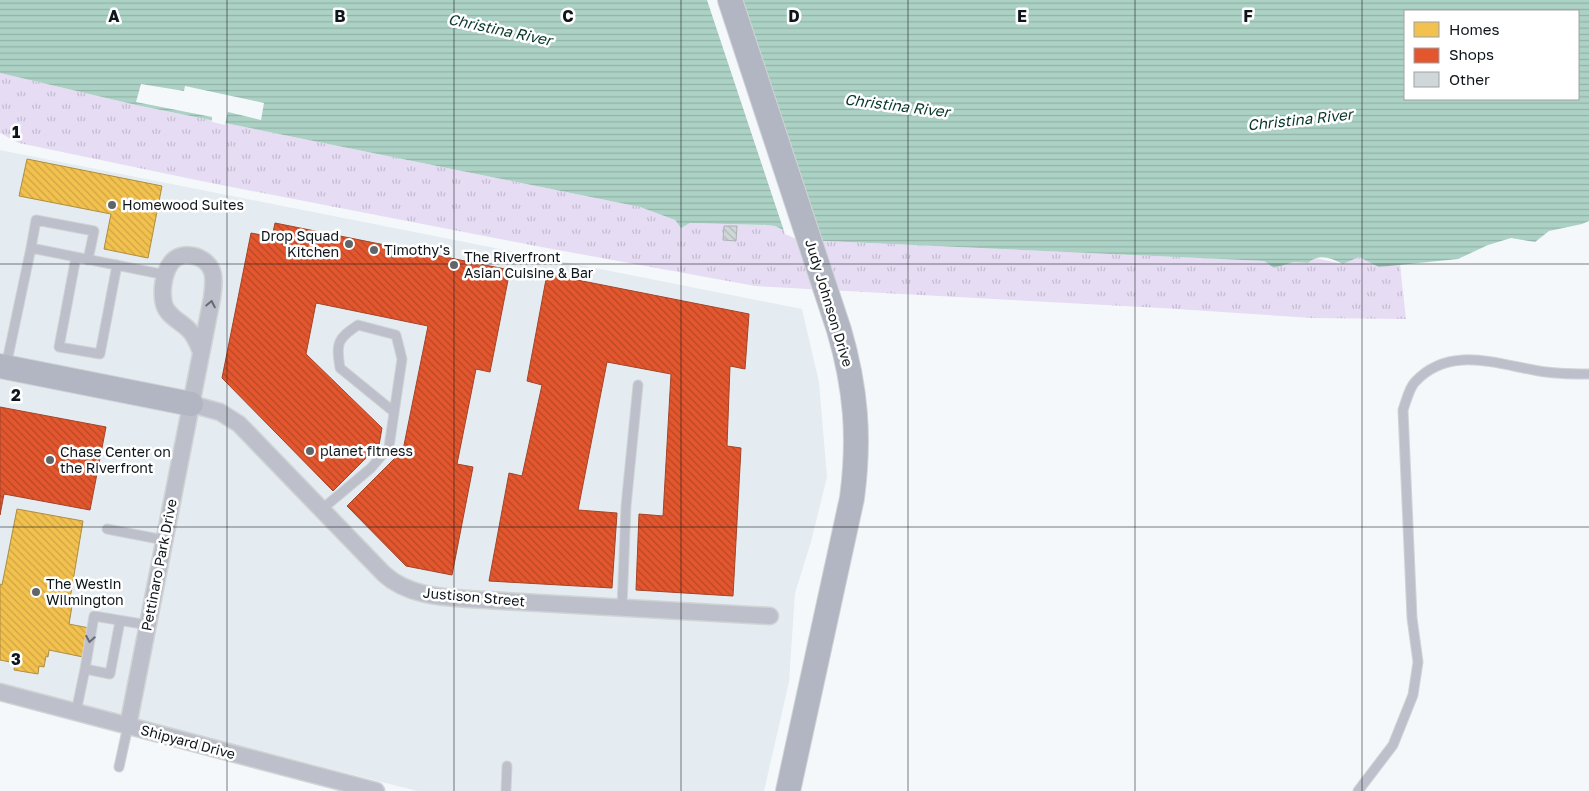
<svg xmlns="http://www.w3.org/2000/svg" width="1589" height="791" font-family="'Golos Text',sans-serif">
  <defs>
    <pattern id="park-tufts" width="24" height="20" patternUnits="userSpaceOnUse" patternTransform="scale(1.25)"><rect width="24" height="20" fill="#e6dcf3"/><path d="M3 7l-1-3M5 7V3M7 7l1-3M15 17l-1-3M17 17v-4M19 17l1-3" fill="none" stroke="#c4bcd0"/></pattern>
    <pattern id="water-rules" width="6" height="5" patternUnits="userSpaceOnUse" patternTransform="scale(1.25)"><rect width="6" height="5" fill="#acd1c5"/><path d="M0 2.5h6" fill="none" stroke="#93b3a9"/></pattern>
    <pattern id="homes-back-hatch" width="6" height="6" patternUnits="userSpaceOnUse" patternTransform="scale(1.25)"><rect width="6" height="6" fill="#f2c14e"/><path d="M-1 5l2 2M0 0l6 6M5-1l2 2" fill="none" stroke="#cea544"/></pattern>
    <pattern id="shops-back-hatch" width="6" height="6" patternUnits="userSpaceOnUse" patternTransform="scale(1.25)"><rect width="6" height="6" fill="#e4572e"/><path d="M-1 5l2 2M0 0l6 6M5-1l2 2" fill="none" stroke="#b74726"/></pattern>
    <pattern id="building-back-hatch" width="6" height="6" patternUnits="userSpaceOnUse" patternTransform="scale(1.25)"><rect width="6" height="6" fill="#d0d7d8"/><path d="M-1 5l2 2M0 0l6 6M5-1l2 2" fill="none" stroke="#b1b8b9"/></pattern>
  </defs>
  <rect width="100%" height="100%" fill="#f5f8fa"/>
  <path fill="#e4ecf1" d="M0 150 802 309 819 382 827 477 811 542 795 593 789 682 764 791H417L0 685Z"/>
  <path fill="url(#park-tufts)" d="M0 73 136 105 640 207 675 220 681 228 690 223 767 225 775 226 803 240 1264 261 1274 268 1294 262 1308 263 1315 258 1343 264 1359 257 1379 266 1400 265 1406 319 1312 318 1161 308 755 286 536 246 206 182 19 143 0 133Z"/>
  <path fill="url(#water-rules)" fill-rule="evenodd" d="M0 0H1589V221L1582 224 1549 231 1535 242 1511 238 1488 245 1458 259 1379 267 1359 257 1343 264C1330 258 1320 253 1308 263L1294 262 1274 268 1264 261 803 240 775 226 767 225 690 223 681 228 675 220 640 207 136 105 0 73ZM1405 11H1578V99H1405Z"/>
  <path fill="#f5f8fa" d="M707 0H742L803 242 785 234Z
    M141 84 184 91 185 86 264 103 261 120 228 112 225 125 212 122V117L136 102Z"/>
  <path fill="url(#homes-back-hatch)" stroke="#ae8e3f" d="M27 159 162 186 148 258 104 249 111 214 19 196Z
    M17 509 83 521 70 599 73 600 69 624 89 628 83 657 49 650 48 657 46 656 44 667 39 666 38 674 14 670 15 663 0 660V584L2 585Z"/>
  <path fill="url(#shops-back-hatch)" stroke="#a44428" d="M275 223 510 270 490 372 476 369 457 464 473 467 452 575 406 566 347 506 403 450 428 326 316 303 306 354 382 428 379 445 333 491 222 378 251 233 272 237Z
    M547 274 749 314 745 369 730 366 727 446 741 448 733 596 636 590 639 514 663 516 671 374 607 362 578 510 617 513 612 588 489 581 509 473 522 476 542 385 527 381Z
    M0 407 106 427 90 510 4 494 0 515Z"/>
  <path fill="url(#building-back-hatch)" stroke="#acb2b4" d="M724 226H737L736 241 723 240Z"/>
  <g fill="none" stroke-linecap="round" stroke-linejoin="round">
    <g stroke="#d1d4d5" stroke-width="11">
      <path id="lane" d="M31 248 36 220 94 231 88 260
        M76 257 59 347 100 354 117 265
        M6 366 31 248 166 275
        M321 510 371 468 389 447 402 359 396 335 358 325C337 339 336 343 340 368L394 412
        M107 529 164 540
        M622 607 626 506 638 385
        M120 621 110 674 85 669 94 616 148 625
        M76 712 85 669
        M119 767 128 726
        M506 791 507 766
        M1358 791 1393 745 1413 695 1418 662 1412 618 1403 410C1406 402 1409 388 1415 382 1449 345 1497 364 1539 371 1556 374 1572 374 1589 374"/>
    </g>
    <g stroke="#d1d4d5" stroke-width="19">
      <path id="street" d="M191 404 220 412 239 424 384 574C407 595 439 597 468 599L770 616
        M0 692 376 791
        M128 726 212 298C213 289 215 279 212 271 206 255 181 249 171 263 163 274 161 292 164 304 167 316 180 321 188 329 195 335 198 344 201 352"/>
    </g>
    <g stroke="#d1d4d5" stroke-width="26">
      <path id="secondary" d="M730 0 839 330C856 388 860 438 852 498L788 791
        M0 366 191 404"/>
    </g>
    <use href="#lane" stroke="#bdc0cb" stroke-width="9"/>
    <use href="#street" stroke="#bdc0cb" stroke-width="16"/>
    <use href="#secondary" stroke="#b2b5c2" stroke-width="24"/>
  </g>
  <defs><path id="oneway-chevron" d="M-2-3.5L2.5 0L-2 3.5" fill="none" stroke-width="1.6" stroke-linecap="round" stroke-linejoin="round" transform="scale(1.25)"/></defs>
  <g stroke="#666b73">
    <use href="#oneway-chevron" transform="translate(211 304) rotate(-79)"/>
    <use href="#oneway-chevron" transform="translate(90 639) rotate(100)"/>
  </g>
  <path fill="none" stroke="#0e161b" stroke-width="1" stroke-opacity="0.55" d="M227 0V791M454 0V791M681 0V791M908 0V791M1135 0V791M1362 0V791M0 264H1589M0 527H1589"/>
  <g fill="#5f6569" stroke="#fff" stroke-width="2">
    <circle cx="112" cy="205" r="5"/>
    <circle cx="349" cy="244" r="5"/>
    <circle cx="374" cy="250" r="5"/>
    <circle cx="454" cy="265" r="5"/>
    <circle cx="310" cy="451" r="5"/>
    <circle cx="50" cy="460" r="5"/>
    <circle cx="36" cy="592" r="5"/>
  </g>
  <g text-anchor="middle" stroke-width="5" stroke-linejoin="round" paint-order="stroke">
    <g font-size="14" fill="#0e161b" stroke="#fff" text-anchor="start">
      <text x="122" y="210">Homewood Suites</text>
      <text x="339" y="241" text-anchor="end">Drop Squad<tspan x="339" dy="16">Kitchen</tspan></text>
      <text x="384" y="255">Timothy's</text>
      <text x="464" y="262">The Riverfront<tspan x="464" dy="16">Asian Cuisine &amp; Bar</tspan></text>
      <text x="320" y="456">planet fitness</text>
      <text x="60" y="457">Chase Center on<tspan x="60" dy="16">the Riverfront</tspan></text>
      <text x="46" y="589">The Westin<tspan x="46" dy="16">Wilmington</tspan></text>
    </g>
    <g font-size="14" fill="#0e161b" stroke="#fff">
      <text transform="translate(829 303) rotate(73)" y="5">Judy Johnson Drive</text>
      <text transform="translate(159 565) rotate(-79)" y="5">Pettinaro Park Drive</text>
      <text transform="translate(474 597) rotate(5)" y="5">Justison Street</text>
      <text transform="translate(188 742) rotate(15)" y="5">Shipyard Drive</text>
    </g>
    <g font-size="15" font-style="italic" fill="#08382b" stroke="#fff">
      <text transform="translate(500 30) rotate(12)" y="5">Christina River</text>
      <text transform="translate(897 106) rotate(7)" y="5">Christina River</text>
      <text transform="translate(1300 120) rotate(-6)" y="5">Christina River</text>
    </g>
  </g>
  <g font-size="16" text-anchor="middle" font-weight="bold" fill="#0e161b" stroke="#fff" stroke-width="5" stroke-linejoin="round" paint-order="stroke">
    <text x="114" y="22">A</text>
    <text x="340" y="22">B</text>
    <text x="568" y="22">C</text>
    <text x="794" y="22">D</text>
    <text x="1022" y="22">E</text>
    <text x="1248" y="22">F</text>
    <text x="16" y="138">1</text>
    <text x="16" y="401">2</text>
    <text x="16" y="665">3</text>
  </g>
  <rect x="1404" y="10" width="175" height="90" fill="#ffffff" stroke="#9fa2a4"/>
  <rect x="1414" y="22" width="25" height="15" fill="#f2c14e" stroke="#9fa2a4"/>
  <text x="1449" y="35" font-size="15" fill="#0e161b">Homes</text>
  <rect x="1414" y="48" width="25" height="15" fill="#e4572e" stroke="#9fa2a4"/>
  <text x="1449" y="60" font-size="15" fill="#0e161b">Shops</text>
  <rect x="1414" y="72" width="25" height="15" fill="#d0d7d8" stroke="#9fa2a4"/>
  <text x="1449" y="85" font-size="15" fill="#0e161b">Other</text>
</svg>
